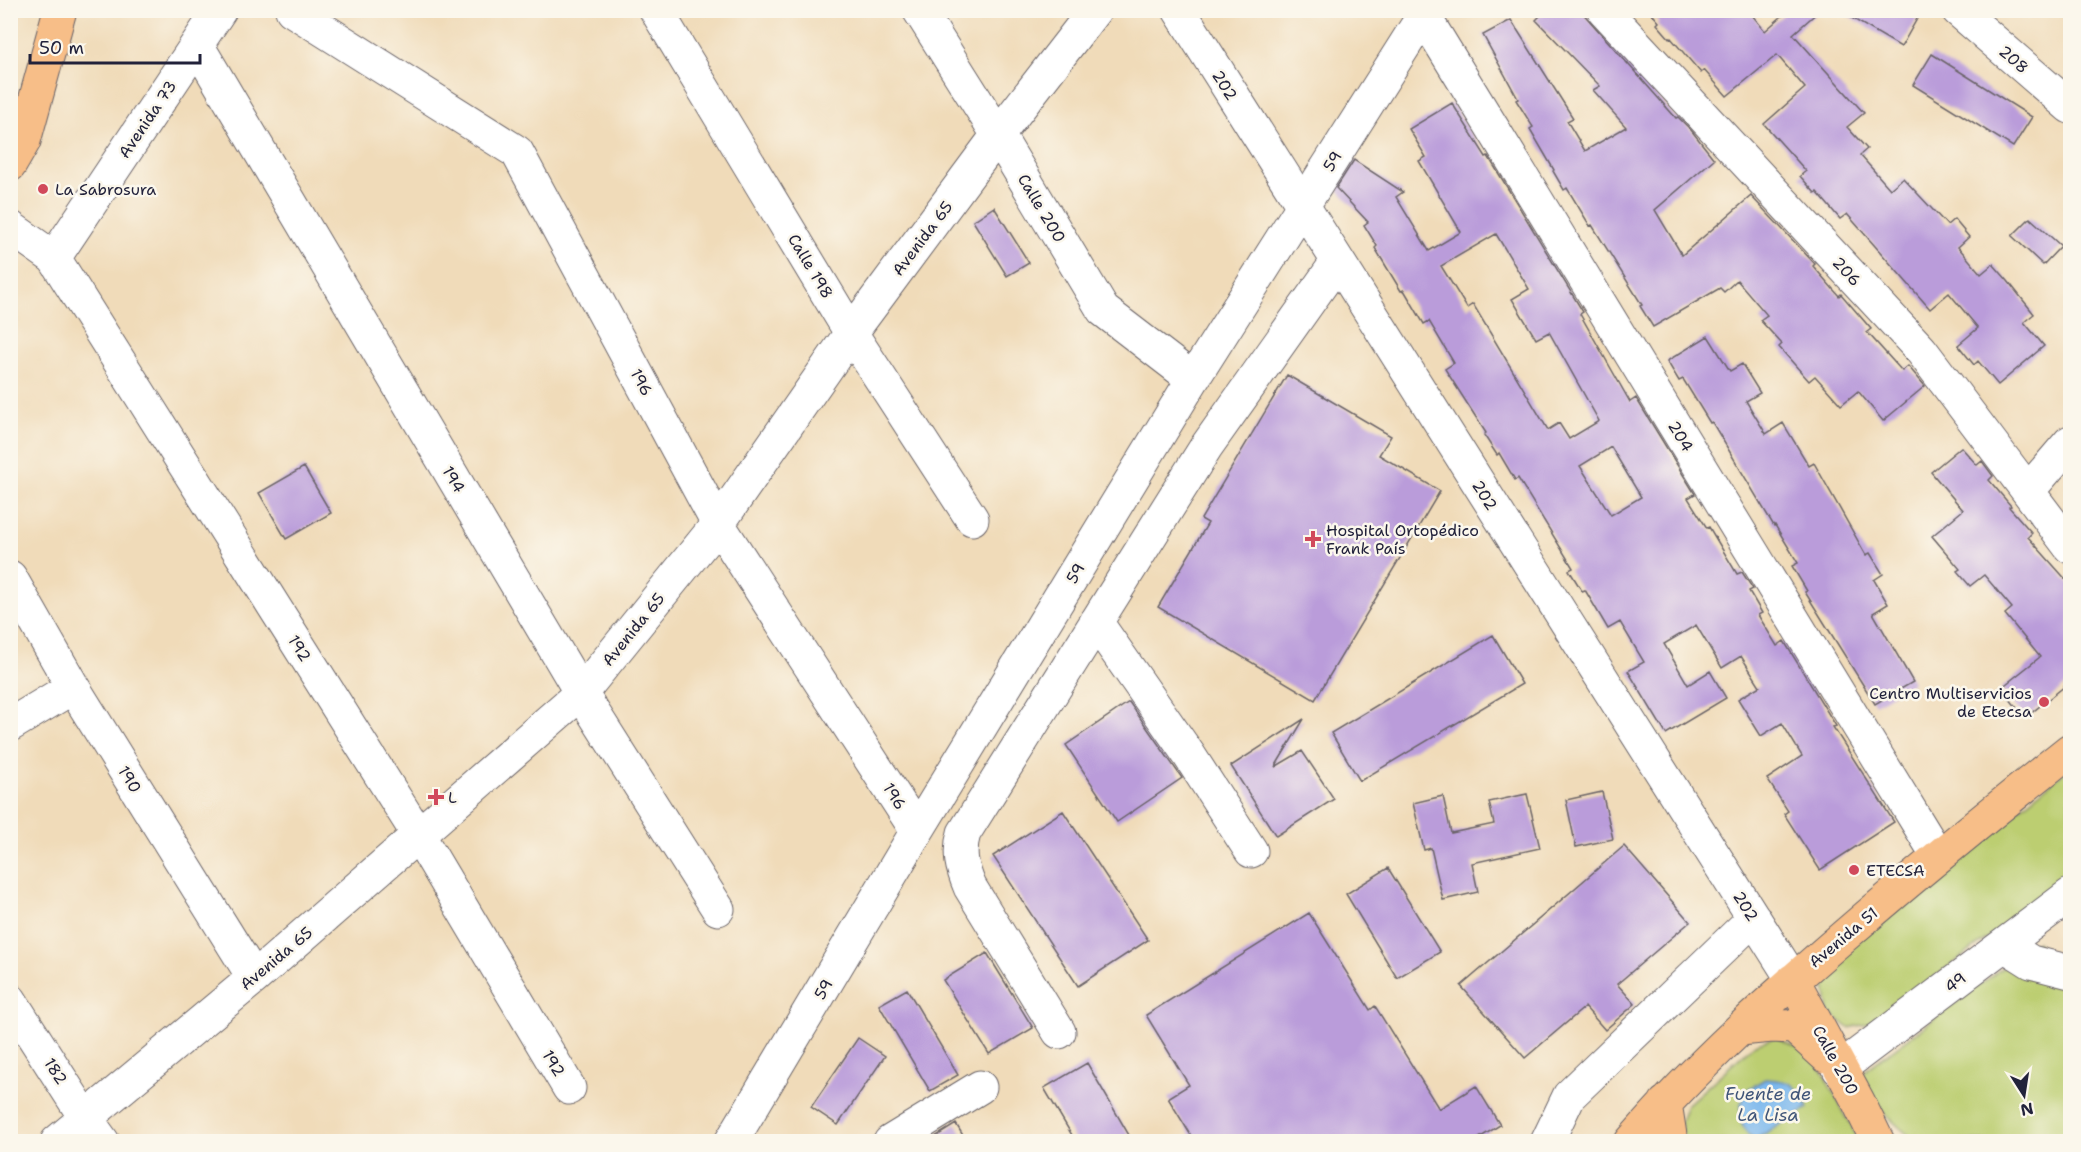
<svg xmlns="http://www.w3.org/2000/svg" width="2081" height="1152" font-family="'Shantell Sans',sans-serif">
  <rect width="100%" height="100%" fill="#fbf7ec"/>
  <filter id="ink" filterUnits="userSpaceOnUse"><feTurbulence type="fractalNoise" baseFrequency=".0167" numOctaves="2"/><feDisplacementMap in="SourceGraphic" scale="12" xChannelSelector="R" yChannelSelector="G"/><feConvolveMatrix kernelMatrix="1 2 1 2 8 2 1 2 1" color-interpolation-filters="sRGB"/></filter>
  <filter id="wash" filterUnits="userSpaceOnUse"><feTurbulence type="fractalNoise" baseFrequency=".008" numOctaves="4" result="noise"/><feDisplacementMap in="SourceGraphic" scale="24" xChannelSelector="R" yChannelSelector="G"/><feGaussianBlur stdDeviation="1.35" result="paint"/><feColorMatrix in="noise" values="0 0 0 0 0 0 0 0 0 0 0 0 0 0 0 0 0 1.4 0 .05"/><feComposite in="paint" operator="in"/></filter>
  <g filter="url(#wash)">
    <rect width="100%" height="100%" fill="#f0dbb9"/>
    <path fill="#bcce71" stroke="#6f7856" stroke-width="1.5" d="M2070 767V876L1875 1022 1849 1028 1829 1012 1824 978 1837 958Z
      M2037 942 2070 990V1133L2045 1141H1919L1908 1135 1876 1106 1862 1073Z
      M1776 1037 1813 1055 1859 1141H1684L1681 1122 1687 1105 1755 1044Z"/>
    <path fill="#7bb8ed" stroke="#4e6d94" stroke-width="1.5" d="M1765 1079C1791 1080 1798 1084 1808 1108L1754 1140 1742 1125 1740 1106 1748 1089Z"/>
    <g id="blocks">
      <path fill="#ba9cda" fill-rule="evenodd" d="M1546 10H1580L1676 118 1678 117 1691 130 1714 159 1655 210 1682 255 1751 196 1815 264 1813 266 1839 296 1841 294 1871 329 1867 332 1902 371 1908 366 1925 386 1883 421 1858 391 1841 405 1815 376 1809 381 1779 347 1782 344 1760 320 1767 315 1737 280 1724 292 1720 288 1653 327 1640 306 1642 305 1592 225 1590 226 1567 188 1564 190 1553 171 1554 170 1530 129 1533 127 1516 100 1518 99 1483 35 1511 20 1573 118 1567 121 1585 151 1626 127 1593 90 1600 86 1536 20Z
        M1649 10H1748L1765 31 1789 10H1820L1793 34 1864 113 1847 127 1867 149 1860 155 1890 189 1903 178 1947 225 1954 219 1969 237 1958 247 1981 274 1993 264 2008 281 2034 314 2024 322 2044 346 1998 385 1978 361 1974 365 1958 345 1978 328 1949 293 1930 309 1847 214 1840 219 1817 192 1815 193 1800 176 1806 171 1764 124 1805 88 1777 55 1727 96 1704 70 1701 73 1671 38 1670 39 1657 24 1659 22Z
        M1838 10H1922L1901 47Z
        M1932 54 2032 117 2013 147 1913 85Z
        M1452 103 1486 157 1488 156 1583 312 1580 314 1630 402 1636 398 1695 494 1688 498 1707 528 1709 527 1737 574 1742 572 1753 589 1749 591 1762 613 1758 615 1777 646 1784 641 1836 726 1833 727 1894 822 1820 870 1784 814 1788 811 1767 779 1802 756 1782 723 1761 736 1738 699 1760 686 1741 656 1722 668 1696 625 1664 644 1688 685 1710 671 1726 698 1666 734 1628 671 1644 662 1620 622 1608 629 1585 590 1582 591 1569 570 1573 568 1518 478 1515 480 1499 453 1497 455 1484 435 1486 433 1445 369 1454 363 1429 321 1424 324 1404 290 1401 291 1375 248 1377 246 1364 225 1368 222 1336 188 1354 160 1403 192 1396 197 1429 251 1461 232 1419 161 1426 157 1409 129ZM1496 234 1529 289 1512 299 1536 339 1549 332 1599 421 1569 439 1559 423 1548 430 1473 304 1467 308 1441 266ZM1611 447 1641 497 1611 515 1580 466Z
        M994 207 1029 263 1007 276 973 221Z
        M2030 218 2061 246 2043 265 2012 236Z
        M1708 336 1730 371 1742 364 1760 393 1746 401 1766 434 1783 423 1809 466 1814 463 1866 555 1870 553 1883 574 1874 580 1888 604 1873 613 1913 682 1875 704 1805 592 1807 591 1792 566 1798 563 1775 525 1774 526 1712 422 1710 423 1683 379 1679 381 1667 361Z
        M1287 375 1391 436 1379 455 1440 491 1315 700 1158 607 1208 523 1201 519Z
        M1961 447 1977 465 1982 461 1993 476 1989 480 2011 506 2009 507 2032 533 2028 537 2070 584V682L2025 718 2001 688 2040 657 2005 614 2012 608 1984 575 1970 586 1957 571 1960 569 1932 536 1963 510 1931 472Z
        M304 467 331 513 286 539 259 493Z
        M1493 635 1522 684 1360 781 1331 733Z
        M1129 702 1182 778 1117 822 1066 745Z
        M1304 719 1275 767 1302 751 1334 799 1276 836 1231 766Z
        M1602 792 1613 839 1576 847 1566 800Z
        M1527 794 1540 848 1472 863 1478 892 1443 900 1431 848 1424 850 1413 803 1443 796 1451 833 1494 824 1489 802Z
        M1063 811 1148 940 1078 986 993 856Z
        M1624 846 1690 922 1617 984 1635 1004 1605 1030 1585 1007 1525 1058 1461 986Z
        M1388 868 1440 952 1397 978 1346 894Z
        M1309 913 1370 1010 1375 1006 1439 1109 1476 1086 1500 1125 1473 1142H1195L1168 1098 1189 1085 1146 1015Z
        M987 953 1033 1028 989 1054 943 980Z
        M907 989 958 1075 930 1091 879 1005Z
        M858 1038 885 1056 838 1125 811 1107Z
        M1087 1063 1133 1142H1076L1044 1088Z
        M956 1124 967 1142H927Z"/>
    </g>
  </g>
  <g filter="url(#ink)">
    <use href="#blocks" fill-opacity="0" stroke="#6a6367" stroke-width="1.5"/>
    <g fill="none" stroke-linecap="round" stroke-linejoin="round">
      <g stroke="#6a6367" stroke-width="35">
        <path id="minor" d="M292 10 517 152 718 524 917 831
          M656 10 851 333 972 519
          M919 10 998 135 1103 310 1193 379
          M1179 10 1793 980
          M1604 10 1921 350 2070 547
          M1958 10 2070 107
          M1424 16 1938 856
          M197 45 581 693 718 909
          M10 227 54 258 419 836 569 1088
          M54 258 220 10
          M2028 491 2070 442
          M10 577 73 687 254 978
          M1096 622 1189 755 1251 851
          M10 725 73 687
          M2004 945 2031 962 2070 972
          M10 1000 85 1117 103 1142
          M1059 1032 970 887C962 868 958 853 964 833L1206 447 1337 262
          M1839 1069 2070 895
          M57 1142 254 978 581 693 718 524 851 333 998 135 1095 10
          M731 1142 917 831 1193 379 1427 10
          M890 1142 980 1087
          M1547 1142 1569 1096 1754 918"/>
      </g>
      <g stroke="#6a6367" stroke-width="35">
        <path id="major" d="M10 165 24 141 60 10
          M1793 980 1858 1101 1878 1142
          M1740 1029 1772 1026 1794 1027 1826 1056
          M1665 1103 1671 1142
          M1631 1142C1697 1065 1773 997 1850 931 1922 869 1996 809 2070 750"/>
      </g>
      <use href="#minor" stroke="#fff" stroke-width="33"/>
      <use href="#major" stroke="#f7be88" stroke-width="33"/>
    </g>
  </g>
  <g fill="#d1495b" stroke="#fbf7ec" stroke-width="2">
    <circle cx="43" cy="189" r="6"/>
    <path d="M1310 530h6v6h6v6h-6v6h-6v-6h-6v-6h6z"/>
    <circle cx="2044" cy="702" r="6"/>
    <path d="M433 788h6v6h6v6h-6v6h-6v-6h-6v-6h6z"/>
    <circle cx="1854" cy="870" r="6"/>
  </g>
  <g text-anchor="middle" stroke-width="5" stroke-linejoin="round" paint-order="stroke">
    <g font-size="16" fill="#22223b" stroke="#fbf7ec">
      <text transform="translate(2014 59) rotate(41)" y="6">208</text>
      <text transform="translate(1225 85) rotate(58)" y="6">202</text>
      <text transform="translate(147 119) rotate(-56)" y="6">Avenida 73</text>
      <text transform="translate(1332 161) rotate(-58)" y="6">59</text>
      <text transform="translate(1042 208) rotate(59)" y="6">Calle 200</text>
      <text transform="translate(922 238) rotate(-53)" y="6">Avenida 65</text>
      <text transform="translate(811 266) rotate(59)" y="6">Calle 198</text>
      <text transform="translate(1847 271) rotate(47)" y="6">206</text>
      <text transform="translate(642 382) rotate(62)" y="6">196</text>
      <text transform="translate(1681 436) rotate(59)" y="6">204</text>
      <text transform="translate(454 479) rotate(59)" y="6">194</text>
      <text transform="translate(1485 495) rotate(58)" y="6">202</text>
      <text transform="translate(1075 573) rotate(-59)" y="6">59</text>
      <text transform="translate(633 629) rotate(-51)" y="6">Avenida 65</text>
      <text transform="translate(300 648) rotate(58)" y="6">192</text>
      <text transform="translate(130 779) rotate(58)" y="6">190</text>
      <text transform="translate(895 796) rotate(58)" y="6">196</text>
      <text transform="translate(1746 906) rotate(58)" y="6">202</text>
      <text transform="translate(1843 937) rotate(-40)" y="6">Avenida 51</text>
      <text transform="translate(276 958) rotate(-40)" y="6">Avenida 65</text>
      <text transform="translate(1955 982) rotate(-37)" y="6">49</text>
      <text transform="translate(823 989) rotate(-59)" y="6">59</text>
      <text transform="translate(1836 1060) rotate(61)" y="6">Calle 200</text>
      <text transform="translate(554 1063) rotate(59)" y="6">192</text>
      <text transform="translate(56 1071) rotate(57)" y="6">182</text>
    </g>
    <g font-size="16" fill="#22223b" stroke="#fbf7ec" text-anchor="start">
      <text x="55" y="195">La Sabrosura</text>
      <text x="1326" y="536">Hospital Ortopédico<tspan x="1326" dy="18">Frank País</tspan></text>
      <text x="2032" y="699" text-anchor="end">Centro Multiservicios<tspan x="2032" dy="18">de Etecsa</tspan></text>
      <text x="448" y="803">L</text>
      <text x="1866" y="876">ETECSA</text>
    </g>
    <g font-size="18" font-style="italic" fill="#415679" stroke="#fbf7ec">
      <text x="1768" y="1100">Fuente de<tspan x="1768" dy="21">La Lisa</tspan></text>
    </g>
  </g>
  <rect width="2081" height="1152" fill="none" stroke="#fbf7ec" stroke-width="36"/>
  <g transform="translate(2024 1095) rotate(168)" stroke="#fbf7ec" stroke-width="4.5" paint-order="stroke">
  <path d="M0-4.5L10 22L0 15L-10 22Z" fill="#22223b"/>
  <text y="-9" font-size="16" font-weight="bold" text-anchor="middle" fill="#22223b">N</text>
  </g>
  <path d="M30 54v9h170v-9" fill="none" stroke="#22223b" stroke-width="3"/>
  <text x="39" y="54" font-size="18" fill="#22223b" stroke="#fbf7ec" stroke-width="4.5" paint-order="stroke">50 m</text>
</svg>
